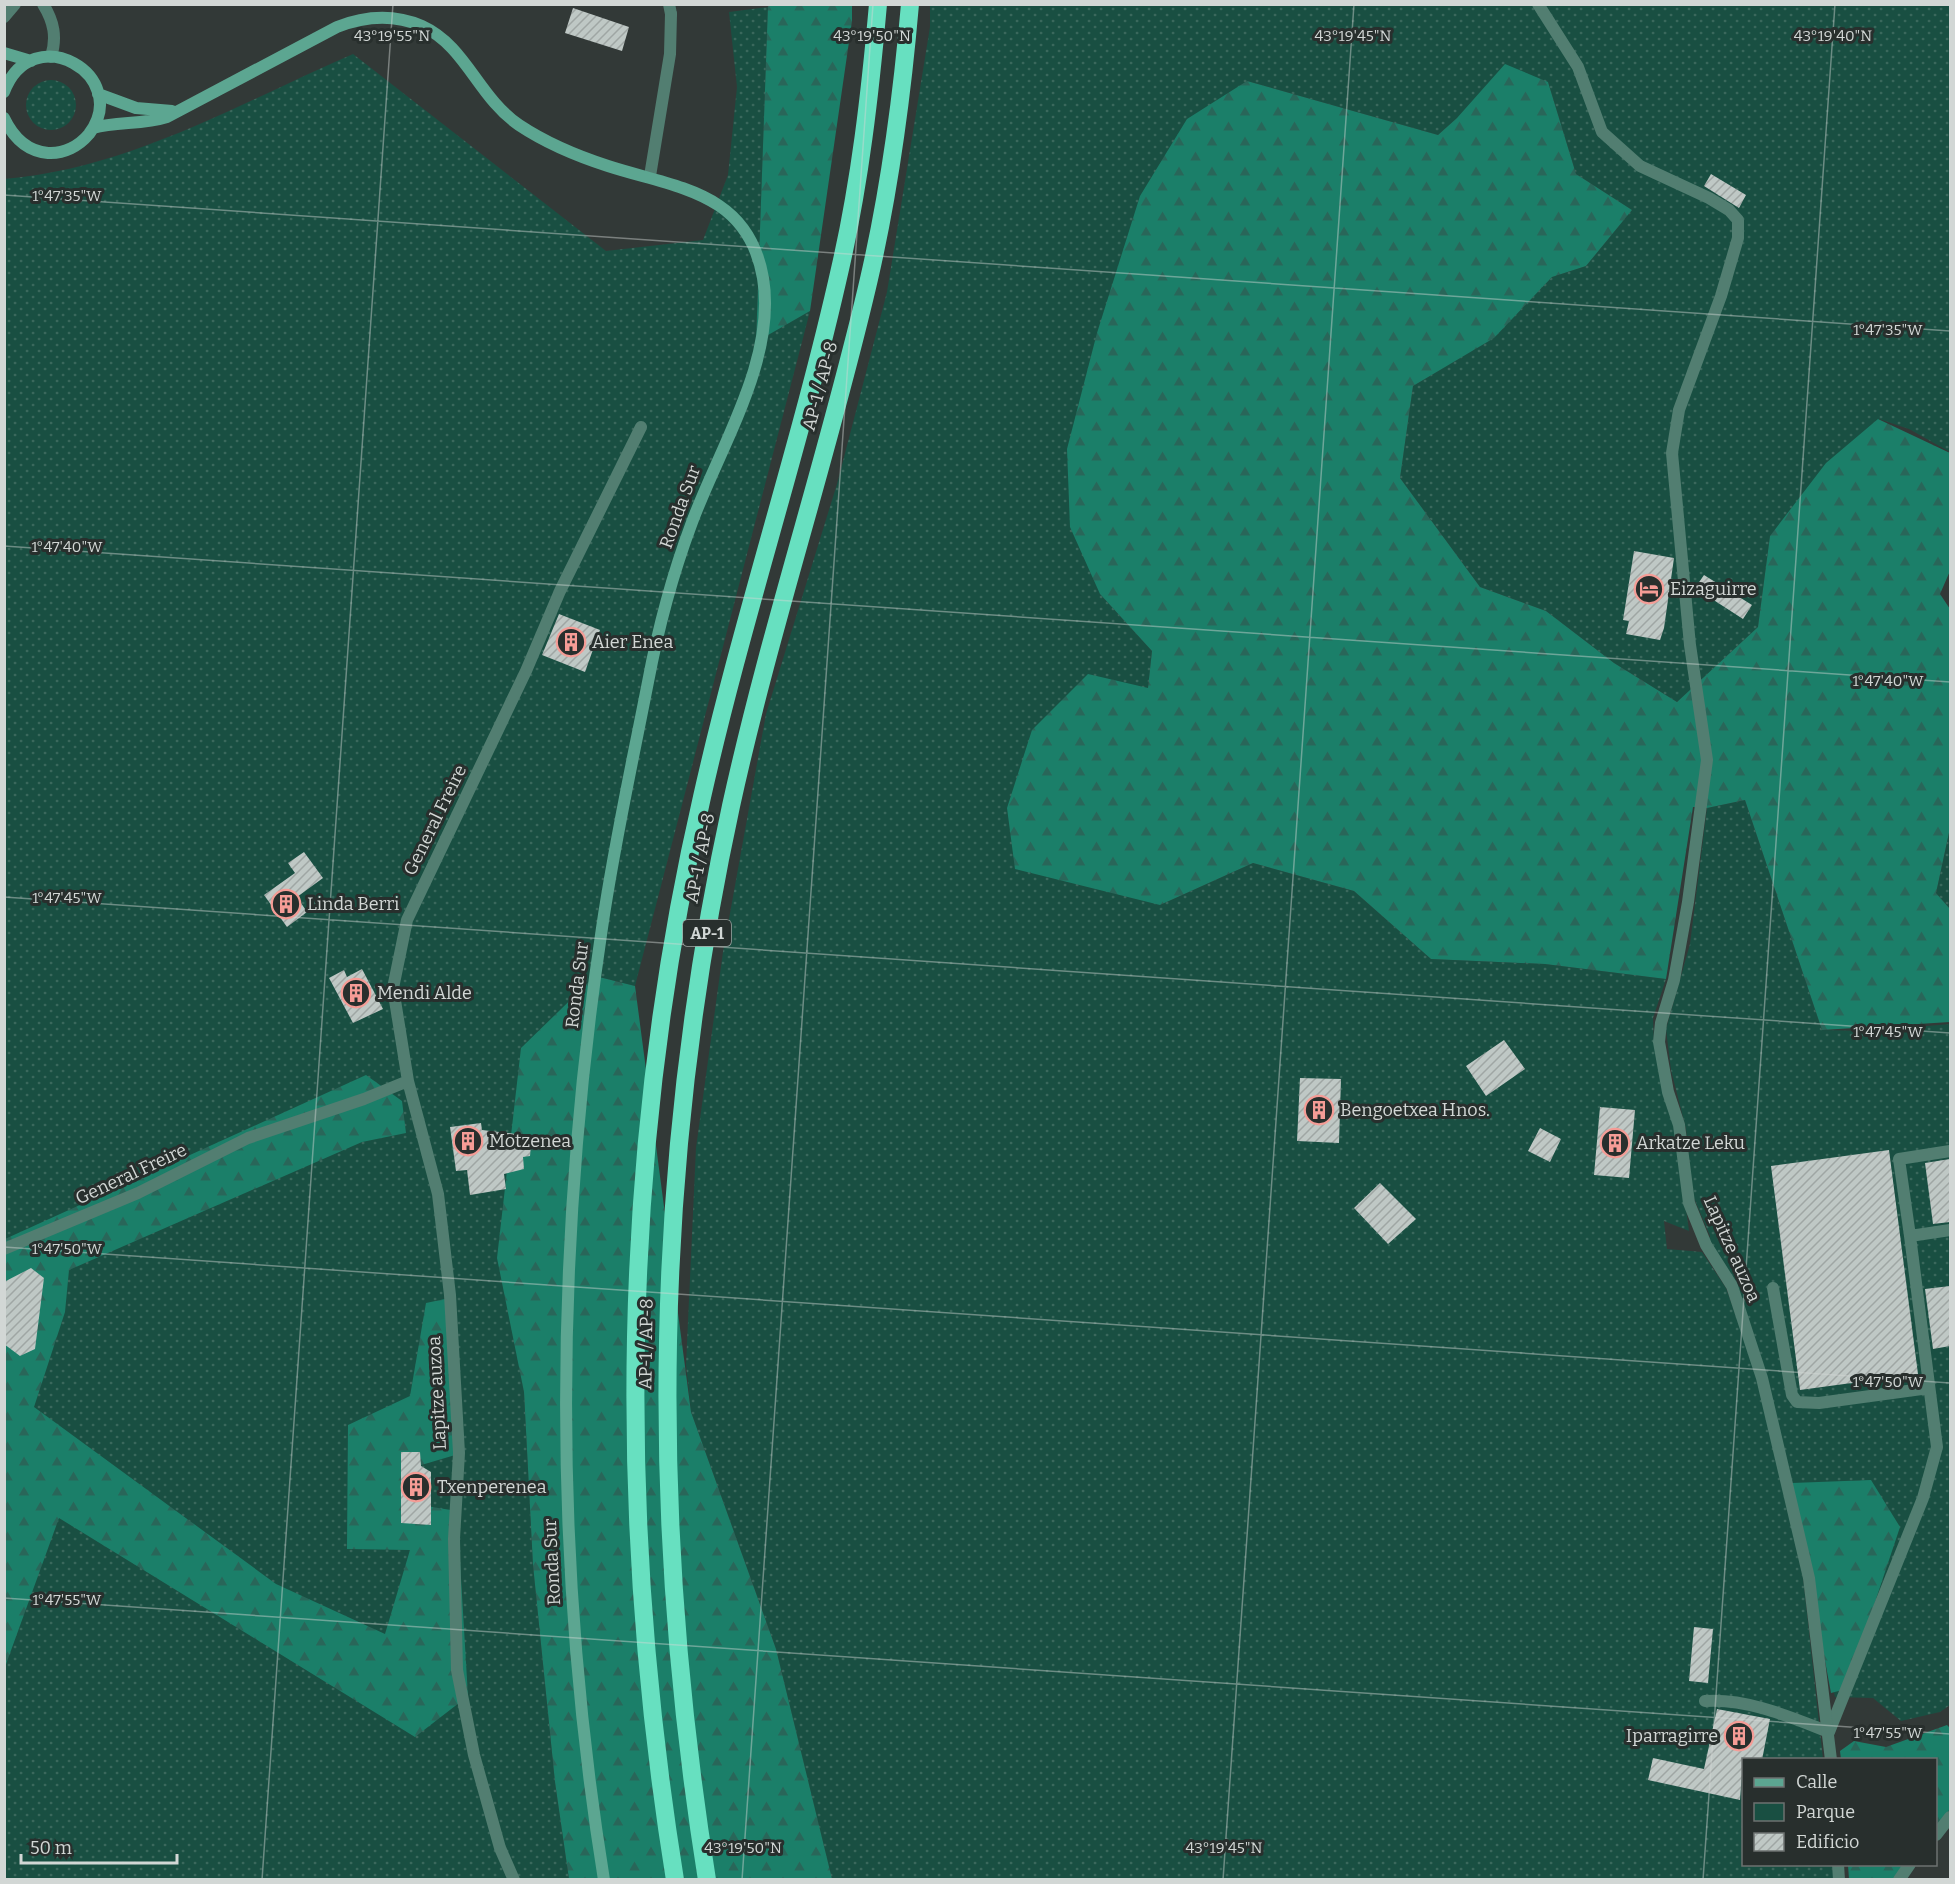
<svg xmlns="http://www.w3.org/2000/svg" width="1955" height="1884" font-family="Bitter,serif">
  <defs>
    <pattern id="green-dots" width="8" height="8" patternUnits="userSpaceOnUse" patternTransform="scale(1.5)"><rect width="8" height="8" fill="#194f42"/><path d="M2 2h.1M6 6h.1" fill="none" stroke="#3a685c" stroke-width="1.8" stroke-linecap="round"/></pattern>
    <pattern id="forest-firs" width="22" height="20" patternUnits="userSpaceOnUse" patternTransform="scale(1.5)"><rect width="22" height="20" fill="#1b7f69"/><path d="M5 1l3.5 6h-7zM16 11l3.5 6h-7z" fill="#296659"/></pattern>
    <pattern id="building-hatch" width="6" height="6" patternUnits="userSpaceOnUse" patternTransform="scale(1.5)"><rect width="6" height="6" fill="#bfc8c5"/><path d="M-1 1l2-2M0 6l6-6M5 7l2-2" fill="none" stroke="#9fa6a4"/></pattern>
  </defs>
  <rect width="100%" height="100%" fill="#323937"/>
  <path fill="url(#green-dots)" d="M930 5H1950V452L1909 429 1879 419 1770 536 1758 627 1677 702 1614 663 1546 611 1480 587 1400 478 1413 386 1493 338 1552 277 1586 266 1632 210 1576 174 1548 82 1457 118 1438 135 1247 81 1100 594 1152 651 1148 689 1160 905 1253 863 1354 891 1431 959 1545 964 1666 979 1653 1018 1654 1043 1675 1127 1689 1231 1664 1221 1667 1249 1702 1252 1726 1288 1758 1377 1803 1577 1823 1759 1744 1760V1864L1832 1865 1834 1879 832 1880 776 1649 691 1412 686 1365 696 1148 723 952 766 714 837 484 887 292 930 27Z
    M768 7 756 341 810 311 635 986 595 976 500 1255 524 1392 533 1565 555 1782 569 1879H5L4 179C129 169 240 103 353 54L606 251 703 240 728 175 737 87 729 12Z
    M26 105a25 25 0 1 1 50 0a25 25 0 1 1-50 0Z
    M1745 800 1822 1030 1869 1031 1950 1024V1705L1940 1712 1901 1721 1873 1698 1835 1697 1809 1578 1732 1286 1706 1245 1710 1236 1693 1196 1686 1129 1671 1070 1666 1029 1690 944 1707 808Z
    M1950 828V909L1936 893Z"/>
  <path fill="url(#forest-firs)" d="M768 5H852V21L810 311 756 342Z
    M1505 64 1548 82 1576 174 1632 210 1586 266 1552 277 1494 338 1413 386 1400 478 1480 587 1546 611 1614 663 1677 702 1758 627 1770 536 1826 463 1878 419 1950 453V571L1940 594 1950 609V828L1936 893 1950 909V1022L1822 1030 1745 800 1707 808 1693 807 1666 979 1545 964 1431 959 1354 891 1253 863 1160 905 1015 869 1007 808 1032 730 1088 674 1148 688 1152 651 1100 594 1070 527 1067 449 1097 333 1140 196 1187 119 1247 81 1438 135 1457 118Z
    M595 976 635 986 691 1412 776 1649 832 1879H569L555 1782 533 1565 524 1392 497 1258 521 1048Z
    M366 1075 402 1101 406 1133 362 1142 69 1270 65 1312 34 1407 276 1584 385 1634 410 1550 347 1549 348 1425 410 1396 426 1303 445 1299 462 1453 401 1471V1502L457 1511 468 1696 415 1737 59 1518 5 1667V1239Z
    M1871 1480 1900 1527 1846 1689 1831 1693 1792 1483Z
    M1947 1725 1950 1728V1809L1936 1827V1760L1841 1759 1840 1751 1854 1741 1886 1747Z
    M1848 1865H1906L1895 1880 1849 1879Z"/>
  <path fill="url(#building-hatch)" d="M573 8 629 27 622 51 565 33Z
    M1711 174 1746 195 1739 208 1704 186Z
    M1634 551 1674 558 1664 628 1660 640 1626 634 1629 621 1623 620Z
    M1704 575 1752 605 1743 619 1695 588Z
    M559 614 600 630 585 672 542 655Z
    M304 852 323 878 297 897 307 912 287 927 264 895 295 873 288 863Z
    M362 969 383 1009 353 1023 329 978 344 970 347 977Z
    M1504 1040 1525 1069 1486 1096 1466 1066Z
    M1300 1078 1341 1079 1339 1143 1297 1141Z
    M1600 1107 1635 1110 1629 1178 1594 1175Z
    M481 1123 482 1130 532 1136 530 1156 523 1157 524 1169 504 1174 506 1189 470 1195 467 1170 456 1171 450 1127Z
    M1540 1128 1561 1139 1550 1162 1528 1151Z
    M1889 1150 1918 1374 1800 1390 1771 1166Z
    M1950 1159V1222L1933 1224 1925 1163Z
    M1380 1183 1416 1219 1388 1244 1354 1208Z
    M31 1268 44 1278 35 1349 20 1356 4 1344V1282Z
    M1950 1286V1346L1933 1349 1925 1289Z
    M401 1452H420L421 1466 431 1472V1525L401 1523Z
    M1694 1627 1713 1629 1708 1683 1689 1681Z
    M1717 1709 1770 1719 1762 1760H1743L1740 1800 1648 1780 1653 1758 1704 1769Z"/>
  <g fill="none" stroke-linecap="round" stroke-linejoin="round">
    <path stroke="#527e71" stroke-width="12" d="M669 4 671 14
      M1950 1151 1899 1159 1910 1236 1950 1230
      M1773 1288 1792 1395 1797 1402 1819 1403 1929 1388
      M1705 1701C1747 1698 1790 1717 1829 1732L1923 1498 1937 1447 1910 1236"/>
    <path stroke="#527e71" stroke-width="12" d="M43 4C54 22 57 37 51 57
      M1538 4 1578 67 1602 132 1640 166 1709 198 1729 210 1738 220V238L1721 296 1679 410 1672 453 1690 645 1707 760 1688 902 1674 980 1661 1023 1659 1042 1668 1092 1679 1125 1689 1203 1706 1245 1732 1286 1762 1378 1809 1578 1831 1760
      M4 17 15 4
      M650 176 670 54 671 14
      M408 1081 438 1194 450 1295 459 1453 454 1539 457 1670 474 1755 500 1848 514 1880
      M4 1249 138 1193 248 1138 364 1099 408 1081 393 988 407 920 526 671 560 591 641 427
      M1936 1835 1950 1817
      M1838 1864 1839 1880
      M1899 1880 1910 1864"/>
    <path stroke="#5ca691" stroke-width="12" d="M4 53 31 61
      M4 92C32 17 133 76 89 134 79 146 64 154 48 153 26 151 13 137 4 118
      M98 94 136 108 172 111
      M93 128C117 121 142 125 167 117L337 27C365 16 394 14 422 26 466 46 478 97 519 125 546 143 577 156 608 166 676 188 748 191 763 278 777 360 718 450 691 525 672 576 658 629 648 682 632 764 614 845 602 928 555 1243 553 1564 604 1880"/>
    <path stroke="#67e0c0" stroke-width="18" d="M675 1880C617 1520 620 1153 702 797 742 619 800 447 840 269 860 182 870 94 878 4
      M707 1880C649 1517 653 1165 731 806 770 628 828 456 869 279 890 188 902 97 910 4"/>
  </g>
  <path fill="none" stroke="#d2d7d5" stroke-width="1.5" stroke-opacity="0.45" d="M4 195 1950 331M4 546 1950 682M4 897 1950 1033M4 1247 1950 1383M4 1598 1950 1734M262 1880 393 4M742 1880 873 4M1223 1880 1354 4M1703 1880 1835 4"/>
  <defs>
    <g id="hotel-ring" transform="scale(1.5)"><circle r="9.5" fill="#282f2d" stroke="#f59c96" stroke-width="1.5"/><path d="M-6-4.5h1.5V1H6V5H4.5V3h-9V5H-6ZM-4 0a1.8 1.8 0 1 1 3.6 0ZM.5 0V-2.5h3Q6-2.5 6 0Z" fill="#f59c96"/></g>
    <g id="building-ring" transform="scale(1.5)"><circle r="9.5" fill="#282f2d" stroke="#f59c96" stroke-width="1.5"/><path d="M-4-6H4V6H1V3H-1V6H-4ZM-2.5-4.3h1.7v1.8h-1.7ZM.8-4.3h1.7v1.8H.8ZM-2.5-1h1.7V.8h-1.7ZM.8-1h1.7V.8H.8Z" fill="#f59c96"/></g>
  </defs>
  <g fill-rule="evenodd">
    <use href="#hotel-ring" x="1649" y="589"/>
    <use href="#building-ring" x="571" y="642"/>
    <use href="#building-ring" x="286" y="904"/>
    <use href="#building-ring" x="356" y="993"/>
    <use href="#building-ring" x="1319" y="1110"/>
    <use href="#building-ring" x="468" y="1141"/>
    <use href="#building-ring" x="1615" y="1143"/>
    <use href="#building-ring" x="416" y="1487"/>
    <use href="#building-ring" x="1739" y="1736"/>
  </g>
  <g text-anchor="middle" stroke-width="6" stroke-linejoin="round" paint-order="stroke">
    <rect fill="#282f2d" stroke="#9fa5a3" stroke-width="1.5" x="683" y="920" width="48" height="26" rx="4.5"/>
    <g font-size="16" font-weight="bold" fill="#d2d7d5">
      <text x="707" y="939">AP-1</text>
    </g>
    <g font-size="18" fill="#d2d7d5" stroke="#282f2d">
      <text transform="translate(820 386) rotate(-75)" y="6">AP-1 / AP-8</text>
      <text transform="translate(680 507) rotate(-70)" y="6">Ronda Sur</text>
      <text transform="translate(435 820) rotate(-64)" y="6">General Freire</text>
      <text transform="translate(700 858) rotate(-79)" y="6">AP-1 / AP-8</text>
      <text transform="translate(577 985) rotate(-83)" y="6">Ronda Sur</text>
      <text transform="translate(131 1174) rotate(-25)" y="6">General Freire</text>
      <text transform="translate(1732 1249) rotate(66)" y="6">Lapitze auzoa</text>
      <text transform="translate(646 1344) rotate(-89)" y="6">AP-1 / AP-8</text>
      <text transform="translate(437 1393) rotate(-93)" y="6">Lapitze auzoa</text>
      <text transform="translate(552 1562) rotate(-93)" y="6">Ronda Sur</text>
    </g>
    <g font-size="18" fill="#d2d7d5" stroke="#282f2d" text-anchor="start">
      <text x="1670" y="595">Eizaguirre</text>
      <text x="592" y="648">Aier Enea</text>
      <text x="307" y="910">Linda Berri</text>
      <text x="377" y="999">Mendi Alde</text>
      <text x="1340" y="1116">Bengoetxea Hnos.</text>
      <text x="489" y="1147">Motzenea</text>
      <text x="1636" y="1149">Arkatze Leku</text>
      <text x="437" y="1493">Txenperenea</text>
      <text x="1718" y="1742" text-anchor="end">Iparragirre</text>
    </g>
  </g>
  <g font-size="15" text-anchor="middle" fill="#d2d7d5" stroke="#282f2d" stroke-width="6" stroke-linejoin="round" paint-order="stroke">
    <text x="392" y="41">43°19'55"N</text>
    <text x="872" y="41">43°19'50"N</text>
    <text x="1353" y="41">43°19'45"N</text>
    <text x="1833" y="41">43°19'40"N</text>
    <text x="67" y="201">1°47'35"W</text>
    <text x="1888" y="335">1°47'35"W</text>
    <text x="67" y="552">1°47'40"W</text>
    <text x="1888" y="686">1°47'40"W</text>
    <text x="67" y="903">1°47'45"W</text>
    <text x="1888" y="1037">1°47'45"W</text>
    <text x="67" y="1254">1°47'50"W</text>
    <text x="1888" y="1387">1°47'50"W</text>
    <text x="67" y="1605">1°47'55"W</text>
    <text x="1888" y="1738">1°47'55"W</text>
    <text x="743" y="1853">43°19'50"N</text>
    <text x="1224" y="1853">43°19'45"N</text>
  </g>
  <rect width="1955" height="1884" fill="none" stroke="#d2d7d5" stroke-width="12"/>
  <rect x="1742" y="1758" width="195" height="108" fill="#282f2d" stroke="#6c7270" stroke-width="1.5"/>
  <rect x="1754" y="1778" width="30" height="9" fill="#5ca691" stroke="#6c7270" stroke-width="1.5"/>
  <text x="1796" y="1788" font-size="18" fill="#d2d7d5">Calle</text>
  <rect x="1754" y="1803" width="30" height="18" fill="#194f42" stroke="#6c7270" stroke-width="1.5"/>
  <text x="1796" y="1818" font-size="18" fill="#d2d7d5">Parque</text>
  <rect x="1754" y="1833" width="30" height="18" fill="url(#building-hatch)" stroke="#6c7270" stroke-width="1.5"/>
  <text x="1796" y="1848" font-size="18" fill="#d2d7d5">Edificio</text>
  <path d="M21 1854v9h156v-9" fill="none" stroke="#d2d7d5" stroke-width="3"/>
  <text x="30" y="1854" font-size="18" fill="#d2d7d5" stroke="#282f2d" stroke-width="4.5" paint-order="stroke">50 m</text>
</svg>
